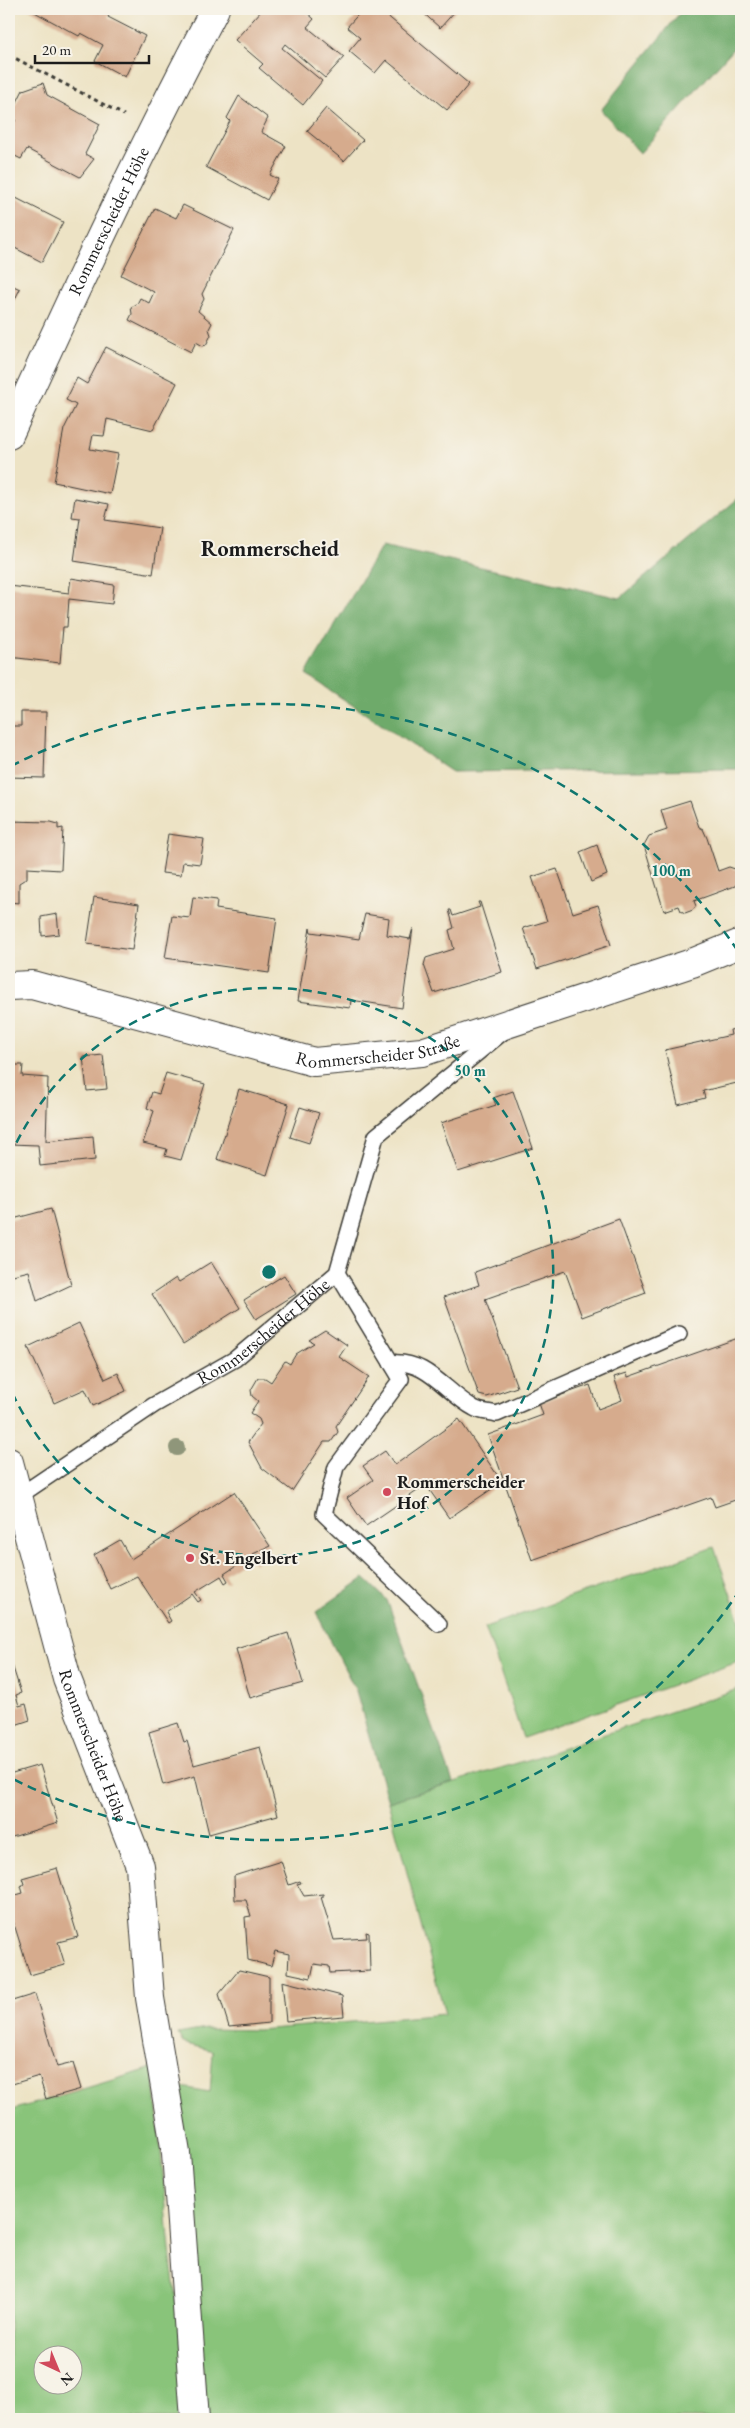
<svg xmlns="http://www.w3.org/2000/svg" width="750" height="2428" font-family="'EB Garamond',serif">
  <rect width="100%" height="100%" fill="#f7f3e8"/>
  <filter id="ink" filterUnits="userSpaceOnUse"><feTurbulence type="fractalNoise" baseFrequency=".02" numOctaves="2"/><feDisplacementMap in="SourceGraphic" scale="10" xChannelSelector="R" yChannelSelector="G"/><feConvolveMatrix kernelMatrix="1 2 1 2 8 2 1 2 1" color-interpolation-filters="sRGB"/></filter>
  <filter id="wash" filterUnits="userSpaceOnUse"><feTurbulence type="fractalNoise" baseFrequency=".0096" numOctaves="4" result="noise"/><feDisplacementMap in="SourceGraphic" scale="20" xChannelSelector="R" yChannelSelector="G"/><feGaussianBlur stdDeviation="1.12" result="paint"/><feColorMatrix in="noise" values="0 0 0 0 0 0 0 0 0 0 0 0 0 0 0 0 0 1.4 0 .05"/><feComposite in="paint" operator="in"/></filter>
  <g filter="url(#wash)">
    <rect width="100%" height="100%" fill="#ede3c5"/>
    <path fill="#89c47a" stroke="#52704b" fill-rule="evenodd" d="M714 1547 741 1624V1661L523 1738 485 1627Z
      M741 1688V2419H207L182 2133V2087L210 2092 213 2051 183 2043 178 2034 206 2029 258 2030 445 2014 388 1802 534 1758Z
      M153 2068 171 2260 191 2419H9V2111ZM42 2356H72V2386H42Z"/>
    <path fill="#6eaa6a" stroke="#456343" d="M683 9H741V40L640 153 601 110Z
      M741 496V769L452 772 306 674 382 545 620 598Z
      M364 1578 387 1600 453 1782 388 1802 356 1691 316 1612Z"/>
    <g id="blocks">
      <path fill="#d6ab8d" d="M29 9H110L112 10 108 17 145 36 125 77 95 61 103 45 81 33 79 36Z
        M263 9H303L314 19 307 27 344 57 325 78 285 44 282 48 322 81 303 105 259 68 263 64 235 40Z
        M363 9H374L383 16 385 14 469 84 447 110 386 60 375 73 349 51 360 38 347 27Z
        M419 9H457L440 28Z
        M43 83 47 95 100 124 85 154 94 159 80 177 27 149 21 159 9 153V134L16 119 10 116 23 90Z
        M239 96 268 118 261 132 286 146 270 175 278 179 267 200 206 167 230 121 227 118Z
        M326 108 363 140 344 161 307 131Z
        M16 198 63 222 42 262 9 245V212Z
        M183 205 234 230 202 294 204 299 198 311 212 323 209 329 211 335 206 345 203 346 196 342 191 352 129 320 132 314 131 307 137 304 140 298 149 303 154 292 121 275 155 208 176 218Z
        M9 284 20 289 9 311Z
        M106 347 177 383 153 430 107 419 104 436 93 435 90 449 118 454 110 494 54 482 64 429 76 405 66 400 77 378 87 384Z
        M75 498 109 504 105 520 160 528 153 574 74 561 80 518 72 517Z
        M71 578 114 585 112 604 69 599 67 627H63L60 663 9 657V586L69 593Z
        M21 712H46L44 778 9 777V726H21Z
        M690 801 699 827 703 829 707 838 718 871 729 867 738 870 740 878 735 886 694 901 696 906 693 910 685 913 681 911 679 906 664 911 644 845 649 836 667 830 661 810Z
        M9 821 51 822 58 824V829L63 828 61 870 27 868V878L19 883V903L9 902Z
        M168 834 204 839 200 864 183 862 181 875 162 873Z
        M597 845 607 875 591 882 580 852Z
        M557 869 573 913 598 905 611 945 537 969 523 928 547 921 532 877Z
        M94 897 139 904 132 950 87 944Z
        M193 897 217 900 216 909 277 918 269 973 165 958 172 916 190 918Z
        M478 902H480L502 972 434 993 424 965 426 958 454 949 449 930 454 928 449 910H451L453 916 480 907Z
        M57 914 59 934 42 936 41 917Z
        M365 914 389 918 387 935 410 939 413 928 402 1008 351 1000 350 1008 298 1001 310 928 311 932 359 939Z
        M741 1028V1082L703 1091 705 1098 678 1105 665 1050 731 1035 730 1030Z
        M103 1055 107 1089 87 1091 83 1057Z
        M9 1065H23L22 1076 48 1078 46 1141 93 1136 95 1160 40 1166 38 1145 9 1144Z
        M166 1073 205 1084 181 1160 165 1156 167 1149 143 1143 154 1111 147 1108 152 1092 159 1094Z
        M239 1089 289 1104 267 1175 217 1159Z
        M513 1091 533 1148 458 1172 441 1123 496 1105 493 1098Z
        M300 1107 319 1113 309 1143 290 1137Z
        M51 1209 71 1285 37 1301 29 1271 9 1276V1220Z
        M619 1219 646 1293 582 1317 565 1271 485 1299 517 1387 487 1397 479 1395 444 1297 479 1285 475 1272Z
        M211 1262 240 1308 183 1344 152 1294 176 1278 179 1282Z
        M284 1275 296 1294 256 1319 244 1300Z
        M79 1323 105 1379 118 1373 126 1391 93 1406 85 1389 54 1403 28 1347Z
        M325 1330 347 1345 339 1357 369 1377 336 1426 338 1432 331 1442H324L292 1491 262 1468 248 1442 261 1424 259 1419 250 1413 258 1401 252 1396 251 1390 258 1378H265L271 1382 285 1361 290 1364 296 1354 314 1343 309 1340Z
        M741 1337V1498L715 1507 711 1497 532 1560 488 1435 543 1415 539 1403 590 1385 598 1409 622 1400 614 1377 627 1373 628 1377Z
        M459 1419 502 1482 449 1518 426 1485 366 1526 347 1498 373 1480 363 1466 385 1451 395 1465Z
        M234 1492 270 1546 253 1554 257 1562 254 1564 250 1557 224 1574 228 1581 225 1583 221 1576 195 1592 201 1600 198 1602 192 1594 166 1612 171 1621 168 1623 137 1576 110 1589 94 1555 120 1540 131 1559Z
        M288 1633 303 1683 250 1698 236 1649Z
        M9 1655 21 1693 16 1695 19 1706 26 1704 30 1720 9 1727Z
        M178 1723 184 1742 187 1741 194 1765 260 1747 278 1815 209 1834 195 1776 163 1785 149 1732Z
        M40 1765 58 1823 9 1838V1774Z
        M281 1861 289 1885 300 1881 301 1883 297 1884 304 1896 323 1894V1897H321L334 1940 367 1938 366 1932 369 1933 370 1971 330 1973 329 1966 314 1964 311 1978 288 1973 289 1954 275 1951 271 1966 248 1960 245 1917 251 1916 246 1900H235L234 1876Z
        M57 1868 78 1937 58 1942 65 1965 30 1975 9 1908V1897L23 1893 21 1886 24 1884 22 1878Z
        M239 1970 269 1977V2023L229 2027 219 1994Z
        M282 1981 342 1996 344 2016 286 2021Z
        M35 1994 57 2067 73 2063 81 2089 46 2099 39 2076 9 2085V2002Z"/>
    </g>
  </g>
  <g filter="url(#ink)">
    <use href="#blocks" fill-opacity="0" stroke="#3b3a35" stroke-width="1"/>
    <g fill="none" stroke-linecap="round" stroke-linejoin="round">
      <g stroke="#3b3a35" stroke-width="18">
        <g id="service">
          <path d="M337 1273 401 1379 336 1467 324 1514 439 1624"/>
          <path d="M391 1363C427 1359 446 1393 474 1408 480 1412 490 1412 497 1414L679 1334"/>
          <path id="s1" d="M19 1496 154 1405 235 1359 337 1273 376 1136 503 1032"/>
        </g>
      </g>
      <g stroke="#3b3a35" stroke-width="30">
        <g id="minor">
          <path id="s2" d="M9 435C74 291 141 149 215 9"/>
          <path id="s3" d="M9 986 32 985 314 1062 422 1052 692 963 741 943"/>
          <path id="s4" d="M9 1462 67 1679 140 1866 150 1998 176 2153 195 2419"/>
        </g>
      </g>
      <path stroke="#3b3a35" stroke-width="3" stroke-dasharray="4 4" stroke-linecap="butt" d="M9 55 124 115"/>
      <use href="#service" stroke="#fff" stroke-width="15"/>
      <use href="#minor" stroke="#fff" stroke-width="28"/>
    </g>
    <circle fill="#8f967a" cx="177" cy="1448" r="8"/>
  </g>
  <g fill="none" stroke="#0f766e" stroke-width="2.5" stroke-dasharray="9 6">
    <path d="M10 1156A284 284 0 1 1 10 1388"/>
    <path d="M740 1590A568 568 0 0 1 11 1778M11 766A568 568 0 0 1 740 954"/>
  </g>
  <g fill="#d1495b" stroke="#f7f3e8" stroke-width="2">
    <circle cx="387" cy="1492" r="5"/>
    <circle cx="190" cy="1558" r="5"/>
  </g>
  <g text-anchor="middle" stroke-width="4" stroke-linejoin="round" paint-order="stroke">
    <g font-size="18" fill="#1c1c1c" stroke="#f7f3e8">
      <text dy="6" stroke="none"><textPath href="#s2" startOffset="236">Rommerscheider Höhe</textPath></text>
      <text dy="6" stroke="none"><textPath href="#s3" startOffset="380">Rommerscheider Straße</textPath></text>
      <text dy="6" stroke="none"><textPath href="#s1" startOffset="295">Rommerscheider Höhe</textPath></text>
      <text dy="6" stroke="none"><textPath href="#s4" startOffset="296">Rommerscheider Höhe</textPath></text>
    </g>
    <g font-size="18" font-weight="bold" fill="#1c1c1c" stroke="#f7f3e8" text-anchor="start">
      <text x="397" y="1488">Rommerscheider<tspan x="397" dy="21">Hof</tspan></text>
      <text x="200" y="1564">St. Engelbert</text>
    </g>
    <g font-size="22" font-weight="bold" fill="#1c1c1c" stroke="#f7f3e8">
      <text x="270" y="556">Rommerscheid</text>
    </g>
  </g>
  <circle cx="269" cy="1272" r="8" fill="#0f766e" stroke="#f7f3e8" stroke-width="2.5"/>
  <g font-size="15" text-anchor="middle" font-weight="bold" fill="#0f766e" stroke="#f7f3e8" stroke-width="4" stroke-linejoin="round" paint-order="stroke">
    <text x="671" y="876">100 m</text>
    <text x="470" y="1076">50 m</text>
  </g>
  <rect width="750" height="2428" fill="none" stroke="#f7f3e8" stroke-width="30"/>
  <g transform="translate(58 2370) rotate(136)"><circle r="24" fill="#f7f3e8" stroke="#9f9d96"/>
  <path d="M0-4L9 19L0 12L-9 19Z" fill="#d1495b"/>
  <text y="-8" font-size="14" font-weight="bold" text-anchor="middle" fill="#1c1c1c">N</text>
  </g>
  <path d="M35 55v8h114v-8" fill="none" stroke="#1c1c1c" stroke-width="2.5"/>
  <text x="42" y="55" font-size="15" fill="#1c1c1c" stroke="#f7f3e8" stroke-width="4" paint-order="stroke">20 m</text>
</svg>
